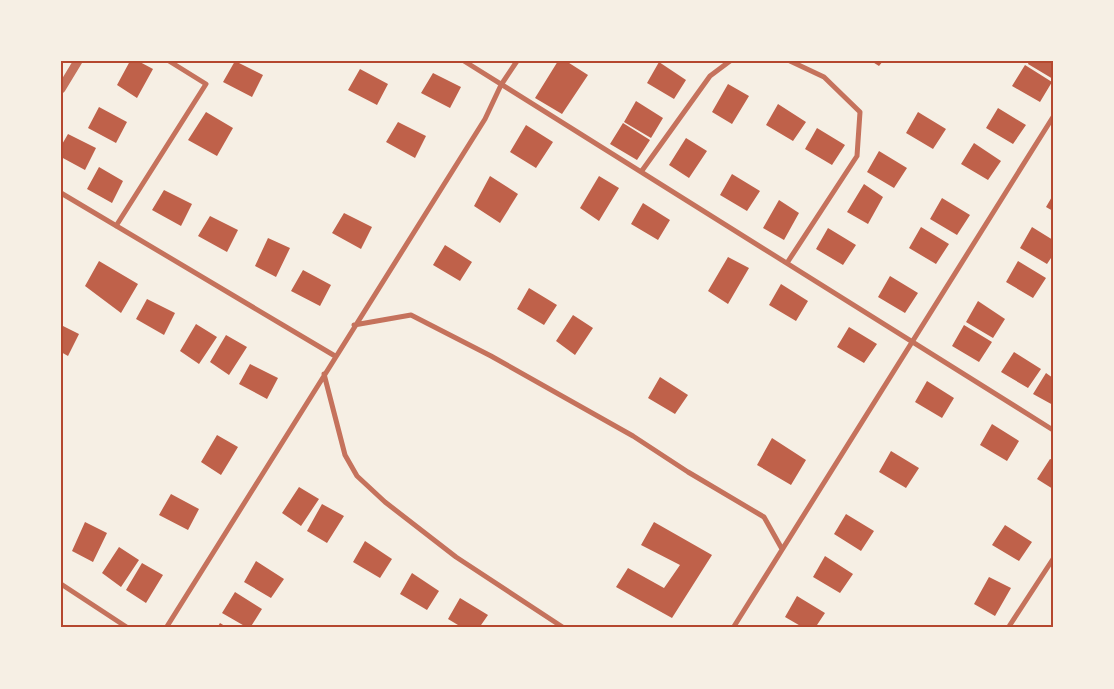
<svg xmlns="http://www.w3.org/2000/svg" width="1114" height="689" font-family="'PT Sans',sans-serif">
  <rect width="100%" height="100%" fill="#f6efe4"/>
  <path fill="#bf614a" d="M130 61H138L153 69 137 98 117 85Z
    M235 61 263 75 252 97 223 82Z
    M558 61H566L588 75 562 114 535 98Z
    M871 61H883L879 66Z
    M1029 61H1053V79L1028 64Z
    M659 62 686 80 674 99 647 83Z
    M1025 65 1052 82 1040 102 1012 86Z
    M360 69 388 84 377 105 348 90Z
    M433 73 461 87 450 108 421 93Z
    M728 84 749 96 732 124 712 112Z
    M636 101 663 118 651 138 624 122Z
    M778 104 806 122 793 141 766 125Z
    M99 107 127 122 116 143 88 128Z
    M998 108 1026 125 1013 144 986 128Z
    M206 112 233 128 217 156 188 140Z
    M918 112 946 129 933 149 906 133Z
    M398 122 426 136 415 158 386 142Z
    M623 123 650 140 637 160 610 144Z
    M526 125 553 142 536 168 510 152Z
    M817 128 845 145 832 165 805 149Z
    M68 134 96 148 85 170 61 157V146Z
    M686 138 707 151 689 178 669 165Z
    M974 143 1001 161 988 180 961 164Z
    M879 151 907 168 894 188 867 172Z
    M99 167 123 181 112 203 87 189Z
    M732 174 760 191 747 211 720 195Z
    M490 176 518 194 500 223 474 206Z
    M599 176 619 188 599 221 580 208Z
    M864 184 883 197 868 224 847 212Z
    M164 190 192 204 181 226 152 210Z
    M1053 195V211L1046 207Z
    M942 198 970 215 957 235 930 219Z
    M779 200 799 213 784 240 763 228Z
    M643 203 670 220 658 240 631 224Z
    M344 213 372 227 361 249 332 233Z
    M210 216 238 230 227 252 198 236Z
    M921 227 949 244 936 264 909 248Z
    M1032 227 1053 240V255L1047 264 1020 248Z
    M828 228 856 245 843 265 816 249Z
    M268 238 290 248 276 277 255 266Z
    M445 245 472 262 460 281 433 265Z
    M728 257 749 268 728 304 708 291Z
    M99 261 138 284 121 313 85 286Z
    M1018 261 1046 278 1033 298 1006 282Z
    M303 270 331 285 320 306 291 291Z
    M890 276 918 293 905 313 878 297Z
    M781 284 808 301 796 321 769 305Z
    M529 288 557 305 544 325 517 309Z
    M147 299 175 313 164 335 136 319Z
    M978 301 1005 319 993 338 966 322Z
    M573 315 593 328 575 355 556 341Z
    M196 324 217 337 199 364 180 351Z
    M61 325 79 334 68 356 61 352Z
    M964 325 992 342 979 362 952 346Z
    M849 327 877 344 864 363 837 347Z
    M226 335 247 347 229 375 210 362Z
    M1014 352 1041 369 1028 388 1001 372Z
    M250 364 278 378 267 399 239 384Z
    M1046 373 1053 378V405L1033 394Z
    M660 377 688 395 675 414 648 398Z
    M927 381 954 398 942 418 915 402Z
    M992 424 1019 441 1007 461 980 445Z
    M217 435 238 447 221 475 201 462Z
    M772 438 806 460 791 485 757 465Z
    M891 451 919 468 906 488 879 472Z
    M1050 459 1053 460V489L1037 479Z
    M299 487 319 499 301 526 282 513Z
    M171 494 199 509 188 530 159 515Z
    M322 504 344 516 327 543 307 531Z
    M846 514 874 531 861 551 834 534Z
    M85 522 107 533 93 562 72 551Z
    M654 522 712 555 672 618 616 587 628 568 664 588 680 565 641 545Z
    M1005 525 1032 542 1019 561 992 545Z
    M365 541 392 559 380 578 353 562Z
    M119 547 139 560 121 587 102 573Z
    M825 556 853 574 840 593 813 577Z
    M256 561 284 579 271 598 244 582Z
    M142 563 163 575 146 603 126 590Z
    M412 573 439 591 427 610 400 594Z
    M989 577 1011 588 995 616 974 604Z
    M235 592 262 609 250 628H248L222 613Z
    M797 596 825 613 815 628H804L785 617Z
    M460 598 488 615 479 628H463L448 619Z
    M220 623 228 628H217Z"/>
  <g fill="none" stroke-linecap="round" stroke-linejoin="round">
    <path stroke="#c5725c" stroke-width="5" d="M464 61 1053 430
      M641 172 710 76 730 61
      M61 193 335 356
      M116 226 206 84 169 61
      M787 263 857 156 860 112 824 77 790 61
      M354 325 411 315 491 356 633 436 688 472 764 517 782 549
      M324 374 345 455 357 476 385 502 456 557 564 628
      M61 584 128 628
      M166 628 485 119 501 85 517 61
      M733 628 1053 117
      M1008 628 1053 559"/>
    <path stroke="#c5725c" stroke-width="9" d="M61 89 78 61"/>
  </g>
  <rect width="1114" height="689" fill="none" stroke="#f6efe4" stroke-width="125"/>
  <rect x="62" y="62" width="990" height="564" fill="none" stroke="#b5482f" stroke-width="2"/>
</svg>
